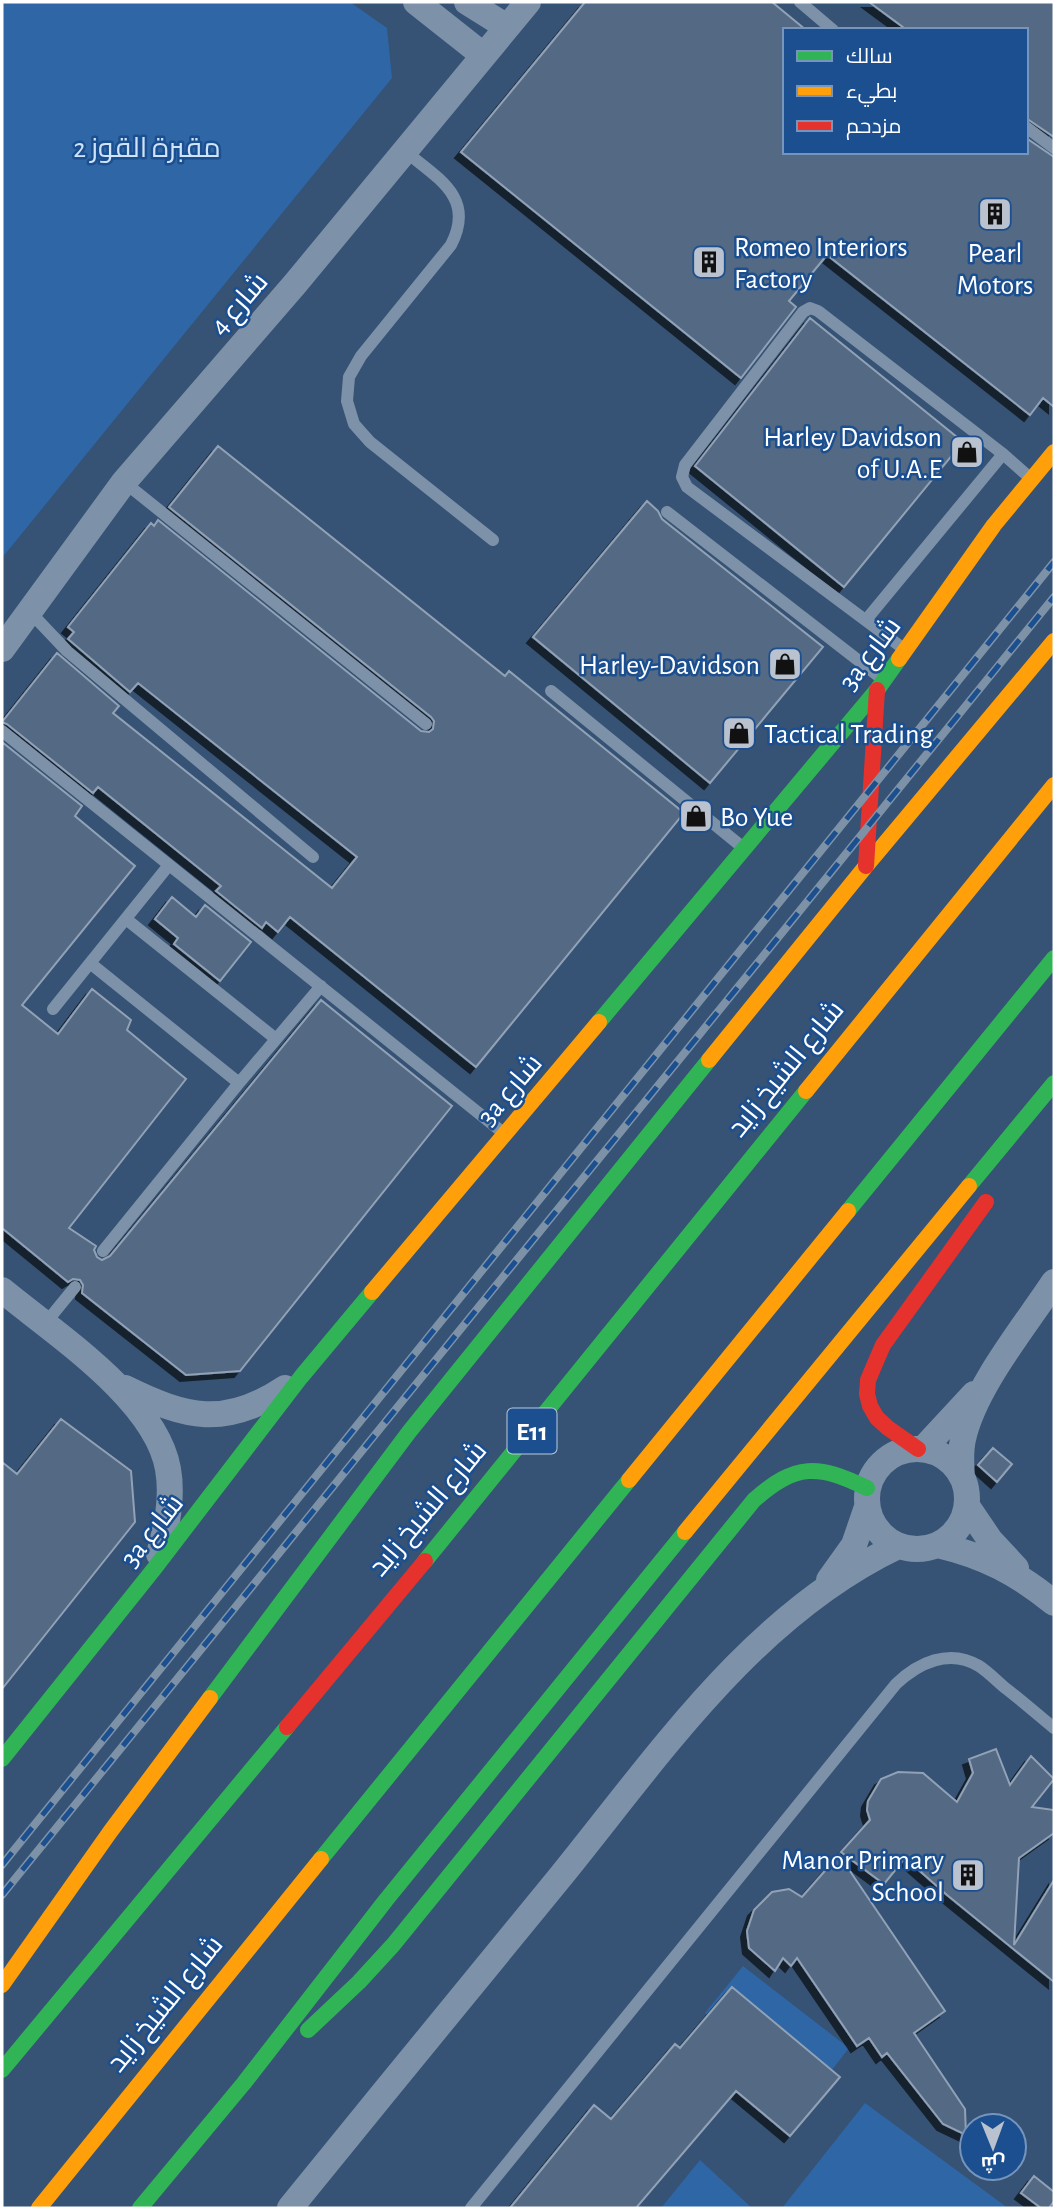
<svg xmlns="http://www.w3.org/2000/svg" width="1056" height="2210" font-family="'Alegreya Sans',Cairo,sans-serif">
  <defs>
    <filter id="shadow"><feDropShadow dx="-6" dy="6" stdDeviation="0" flood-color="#0009"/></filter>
  </defs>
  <rect width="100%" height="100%" fill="#365274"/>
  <path fill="#2f66a5" d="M2 2H350L387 28 392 78 2 558Z
    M743 1966 849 2048 810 2098 705 2013Z
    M865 2103 1008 2208H782Z
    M700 2160 752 2208H661Z"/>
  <path fill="#526984" stroke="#92a2b6" stroke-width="2" filter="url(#shadow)" d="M585 2H772L806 30H785V152H1026V138L1054 157V407L1043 398 1030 415 827 255 789 301 796 307 741 378 461 152Z
    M869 2H1054V137L1026 118V30H907Z
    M810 318 963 442 844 587 695 466Z
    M218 446 505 676 509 671 684 813 476 1067 290 917 278 932 266 922 262 928 216 891 221 886 98 787 93 793 7 724 2 722 57 653 119 706 113 713 332 888 357 857 138 683 130 692 68 639 74 632 68 627 151 523 154 526 158 520 421 731 429 732 433 729 434 721 431 717 169 507Z
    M647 501 658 511 662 519 823 647 710 783 533 637Z
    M2 742 82 806 75 816 135 866 22 1005 58 1034 92 989 131 1020 127 1030 186 1079 69 1228 96 1246 94 1250 97 1257 102 1260 110 1256 321 1000 452 1106 240 1371 186 1375 82 1293 83 1285 80 1280 73 1279 68 1282 2 1228Z
    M172 897 196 917 205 905 251 942 220 981 174 944 178 938 155 919Z
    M61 1419 131 1471 135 1522 2 1689V1462L17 1474Z
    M993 1448 1012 1464 997 1482 978 1465Z
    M996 1749 1010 1785 1031 1756 1054 1779 1032 1807 1054 1810V1833L1019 1858 1014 1945 1054 1880V1982L947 1895 905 1858 884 1884 841 1852 870 1820 867 1810 868 1801 881 1779 898 1772 923 1773 957 1802 973 1773 969 1759Z
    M839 1855 945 2011 914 2033 965 2109 966 2135 943 2124 887 2053 882 2057 869 2038 857 2046 797 1958 791 1966 783 1958 775 1971 749 1948 747 1931 754 1910 772 1892 789 1889 802 1897Z
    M732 1987 840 2077 790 2136 736 2091 636 2208H510L594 2105 611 2119 675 2044 680 2048Z
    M1034 2176 1054 2192V2201L1049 2208H1041L1021 2193Z"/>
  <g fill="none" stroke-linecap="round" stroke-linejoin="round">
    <path stroke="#7d92a8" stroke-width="12" d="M800 2 833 30
      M1026 127 1054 148
      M405 151C437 178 476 197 451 245L361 356 349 377 347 401 354 424 370 442 493 540
      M124 482 426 724
      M667 512 881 678
      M31 613 67 651 313 857
      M866 620 1003 454
      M904 649 687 487 682 477 685 465 803 312 810 308 818 311 1003 454 1029 477
      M551 691 741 846
      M2 731 501 1131
      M126 919 276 1039
      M90 963 239 1083
      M53 1009 169 865
      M103 1251 239 1083 321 986
      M44 1325 75 1287
      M471 2208 896 1684C918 1663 949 1648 979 1666 987 1671 996 1680 1004 1687 1021 1700 1037 1714 1054 1728"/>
    <path stroke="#7d92a8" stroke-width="26" d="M416 2 483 55
      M467 2 507 27
      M2 649 124 482 295 284 528 2
      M2 1290C54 1333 156 1399 168 1469 173 1498 167 1526 159 1554
      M125 1388C186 1418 225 1428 285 1388
      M867 1499a50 50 0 1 1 100 0a50 50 0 1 1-100 0Z
      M923 1449 974 1394
      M962 1477C961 1464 960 1452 963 1439 974 1388 1025 1326 1054 1282
      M967 1506 990 1540 1016 1568
      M938 1545C985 1556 1017 1573 1054 1603
      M829 1580 854 1545 867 1507
      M290 2208C380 2097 470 1987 561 1876 659 1755 753 1615 898 1546"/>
    <path stroke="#30b455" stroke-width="16" d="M599 1022 877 690 899 659
      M969 1186 1054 1083
      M848 1211 1054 958
      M425 1561 806 1091
      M210 1698 409 1432 709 1060
      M2 1759 154 1569 301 1377 372 1292
      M321 1859 629 1480
      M308 2030 359 1982 393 1945 754 1500C796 1463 818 1464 867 1488
      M2 2070 287 1727
      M140 2208 244 2083 386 1900 685 1532"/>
    <path stroke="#ff9f0a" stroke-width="16" d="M899 659 994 525 1054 452
      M709 1060 866 866 1054 641
      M806 1091 1054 785
      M372 1292 599 1022
      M629 1480 848 1211
      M685 1532 969 1186
      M2 1985 110 1832 210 1698
      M39 2208 321 1859"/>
    <path stroke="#e5322d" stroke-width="16" d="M866 866 877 690
      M918 1449 888 1428 877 1418 870 1406 867 1394 868 1380 883 1345 986 1202
      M287 1727 425 1561"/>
    <g stroke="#7e92a7" stroke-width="8">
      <path id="rail" d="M2 1865 1054 562
        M2 1895 1054 597"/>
    </g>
    <use href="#rail" stroke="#1b4f8f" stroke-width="5" stroke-dasharray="16" stroke-linecap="butt"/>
  </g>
  <defs>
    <g id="building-square" transform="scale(1.75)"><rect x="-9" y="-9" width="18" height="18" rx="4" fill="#b9c2ce" stroke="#1b4f8f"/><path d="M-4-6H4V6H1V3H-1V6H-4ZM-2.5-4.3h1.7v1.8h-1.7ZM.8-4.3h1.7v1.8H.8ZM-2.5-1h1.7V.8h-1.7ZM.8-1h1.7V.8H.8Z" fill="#111"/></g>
    <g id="shop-square" transform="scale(1.75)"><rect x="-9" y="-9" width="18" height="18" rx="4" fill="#b9c2ce" stroke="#1b4f8f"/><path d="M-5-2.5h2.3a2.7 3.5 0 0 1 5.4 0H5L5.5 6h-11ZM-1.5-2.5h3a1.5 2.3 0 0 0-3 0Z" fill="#111"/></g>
  </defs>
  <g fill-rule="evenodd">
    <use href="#building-square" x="995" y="214"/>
    <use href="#building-square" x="709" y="262"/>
    <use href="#shop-square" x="967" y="452"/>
    <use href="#shop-square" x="785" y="664"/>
    <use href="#shop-square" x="739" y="733"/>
    <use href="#shop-square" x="696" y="816"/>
    <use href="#building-square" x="968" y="1875"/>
  </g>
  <g text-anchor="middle" stroke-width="5" stroke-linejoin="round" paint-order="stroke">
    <rect fill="#1b4f8f" stroke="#bbcadd" stroke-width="2" x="507.5" y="1408.5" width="49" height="45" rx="5"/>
    <g font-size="26" font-weight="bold" fill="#fff">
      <text x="532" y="1440">E11</text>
    </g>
    <g font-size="28" fill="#cfe3fa" stroke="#1b4f8f">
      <text x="147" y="157">مقبرة القوز 2</text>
    </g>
    <g font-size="28" fill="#fff" stroke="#1b4f8f" text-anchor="start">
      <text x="734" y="256">Romeo Interiors<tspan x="734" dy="32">Factory</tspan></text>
      <text x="995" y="262" text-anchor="middle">Pearl<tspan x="995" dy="32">Motors</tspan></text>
      <text x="942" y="446" text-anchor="end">Harley Davidson<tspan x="942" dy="32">of U.A.E</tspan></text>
      <text x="760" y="674" text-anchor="end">Harley-Davidson</text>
      <text x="764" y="743">Tactical Trading</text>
      <text x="720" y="826">Bo Yue</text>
      <text x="944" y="1869" text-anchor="end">Manor Primary<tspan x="944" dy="32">School</tspan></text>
    </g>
    <g font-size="28" fill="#fff" stroke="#1b4f8f">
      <text transform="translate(238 303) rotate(-49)" y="10">شارع 4</text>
      <text transform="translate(869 653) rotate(-53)" y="10">3a شارع</text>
      <text transform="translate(785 1068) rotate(-51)" y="10">شارع الشيخ زايد</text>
      <text transform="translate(509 1089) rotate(-50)" y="10">3a شارع</text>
      <text transform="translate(427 1508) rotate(-50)" y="10">شارع الشيخ زايد</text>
      <text transform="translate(151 1530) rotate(-52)" y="10">3a شارع</text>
      <text transform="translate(164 2003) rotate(-51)" y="10">شارع الشيخ زايد</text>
    </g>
  </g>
  <rect width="1056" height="2210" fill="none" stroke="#ffffff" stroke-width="7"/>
  <rect x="783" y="28" width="245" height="126" fill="#1b4f8f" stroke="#7695bc" stroke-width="2"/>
  <rect x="797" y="51" width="35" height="10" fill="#30b455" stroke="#7695bc" stroke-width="2"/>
  <text x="846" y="63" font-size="21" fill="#ffffff">سالك</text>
  <rect x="797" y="86" width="35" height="10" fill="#ff9f0a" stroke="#7695bc" stroke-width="2"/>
  <text x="846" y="98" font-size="21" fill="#ffffff">بطيء</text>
  <rect x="797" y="121" width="35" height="10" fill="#e5322d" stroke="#7695bc" stroke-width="2"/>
  <text x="846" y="133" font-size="21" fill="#ffffff">مزدحم</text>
  <g transform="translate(993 2147) rotate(179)"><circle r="33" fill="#1b4f8f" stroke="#7695bc" stroke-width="2"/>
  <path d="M0-5L12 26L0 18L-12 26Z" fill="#b9c2ce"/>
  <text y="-10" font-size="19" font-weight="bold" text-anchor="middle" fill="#ffffff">ش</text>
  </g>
</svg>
